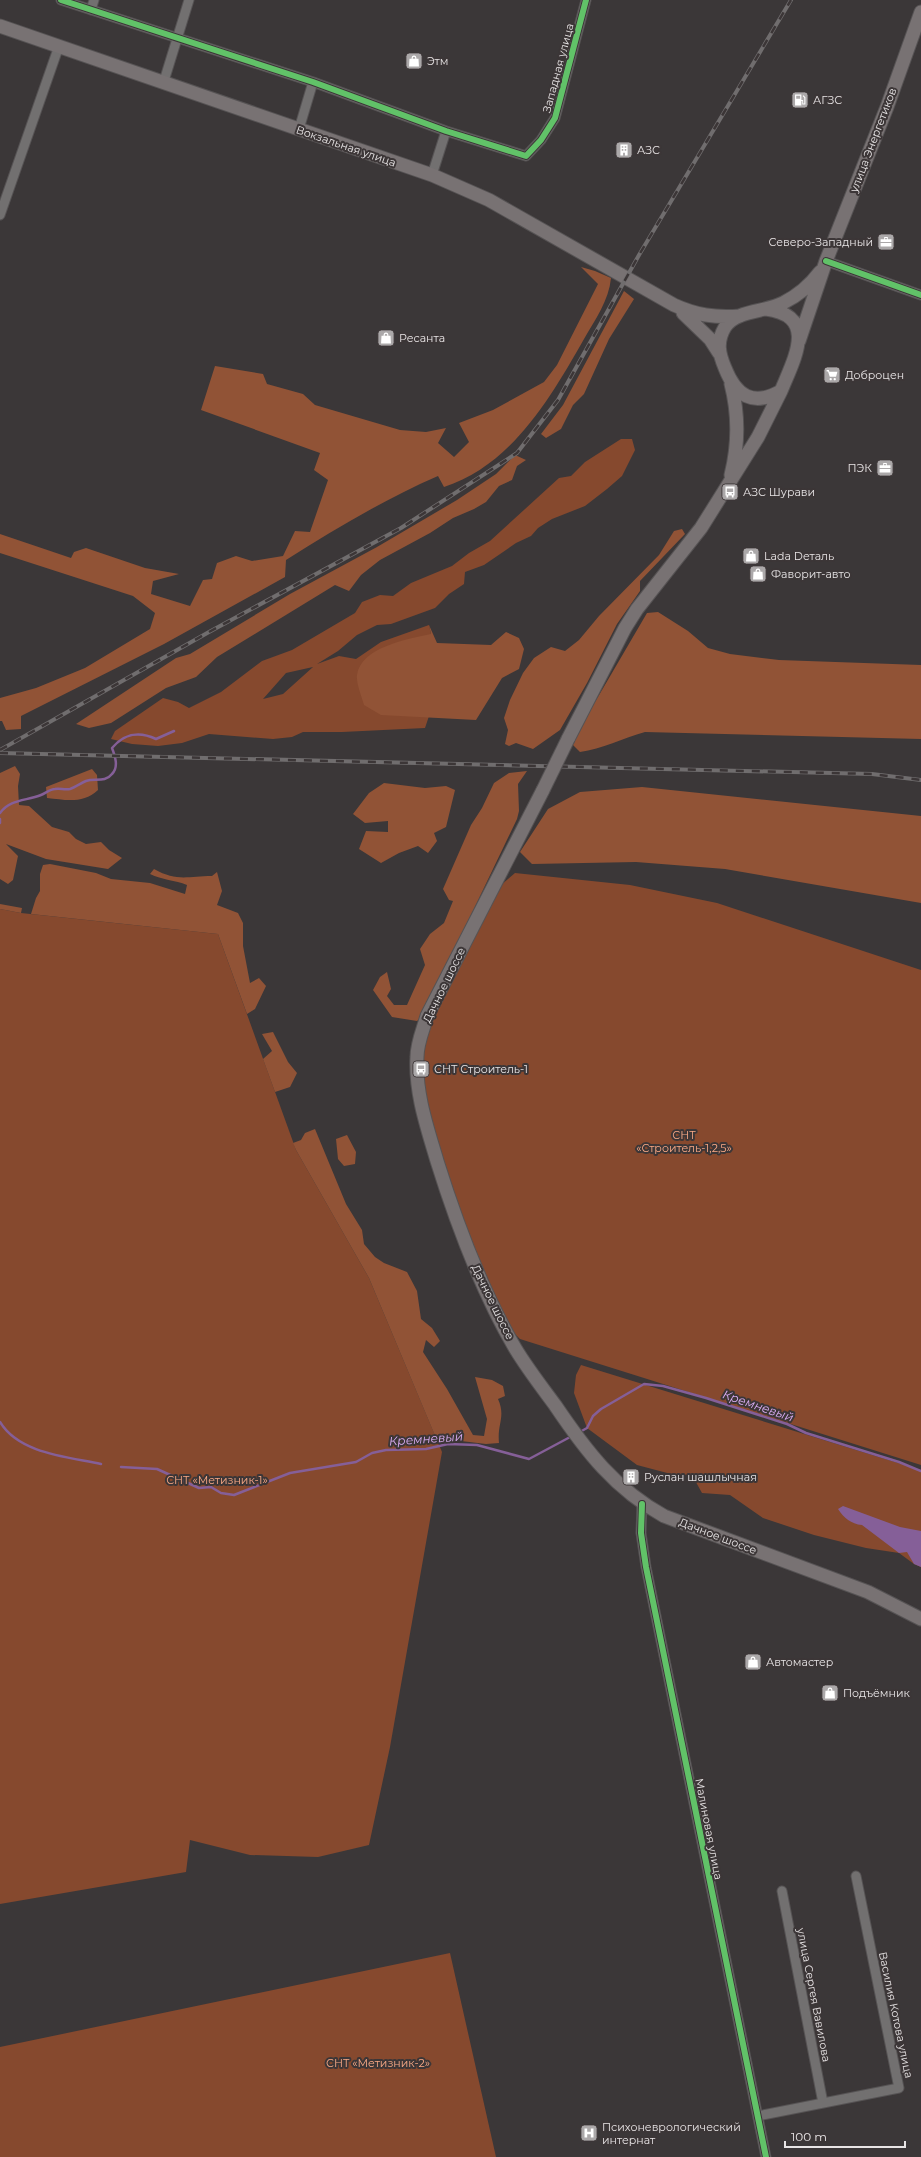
<svg xmlns="http://www.w3.org/2000/svg" width="921" height="2157" font-family="Montserrat,sans-serif">
  <rect width="100%" height="100%" fill="#3b3738"/>
  <path fill="#86492e" fill-rule="evenodd" d="M621 439H632L635 450 622 476 607 489 585 506 552 519 538 528 531 536 516 543 484 565 465 572 464 584 449 594 435 608 391 624 377 625 357 635 338 651 317 664 339 656 356 659 381 642 429 625 431 634 429 716 425 728 342 732H303L292 737 273 739 209 734 182 743 158 746 132 744 111 739 115 731 163 698 178 702 189 708 221 692 262 661 292 650 355 613 362 602 380 595 393 596 411 583 452 566 469 553 490 541 559 478 571 476 585 462ZM313 667 283 694 263 699 286 673Z
    M515 873 630 885 717 903 921 970V1465L520 1339 506 1325 467 1241 427 1120 421 1067 428 1024 500 886Z
    M0 909 21 913 218 934 296 1150 369 1278 442 1452 390 1747 369 1845 318 1857 250 1855 190 1840 186 1872 0 1904Z
    M581 1365 921 1470V1567L914 1564 899 1553 866 1548 814 1535 763 1518 730 1495 702 1493 692 1475 671 1474 637 1465 587 1428 574 1393 576 1375Z
    M450 1953 496 2157H0V2047Z"/>
  <path fill="#915336" d="M581 267 595 271 611 278C609 300 595 320 584 339 551 397 512 465 444 487L438 476C385 499 335 529 286 560L285 577 164 644 21 716V729L6 730 2 721H0V698L36 688 85 668 150 629 155 613 133 596 0 553V534L71 558 74 552 86 548 145 568 179 574 153 581 151 594 190 606 203 580 212 579 217 563 236 556 252 561 283 556 295 531 310 532 328 480 314 470 320 453 201 410 215 366 263 374 267 384 303 394 315 405 400 430 426 432 446 428 438 443 454 457 469 442 459 423 493 410 544 382 557 365 598 284Z
    M624 291 634 299 609 339 584 394 573 405 561 429 546 438 541 434 563 405Z
    M515 455 526 460 517 466 512 480 499 486 486 502 474 509 453 518 430 533 380 560 361 575 349 591 335 585 217 657 196 677 166 688 111 723 89 728 76 724 176 658 190 654 290 594 377 547 457 500 496 474Z
    M682 529 685 534 640 581V591L617 624 587 683 560 730 533 749 516 743 509 746 505 744 508 730 504 718 510 700 523 673 534 658 551 647 565 651 579 640 599 616 659 555 674 531Z
    M658 612 688 631 708 648 730 654 779 660 921 665V739L645 732C623 738 602 749 580 752L571 743 647 613Z
    M429 625 437 643 491 645 506 632 519 638 524 649 519 669 502 678 476 720 381 715 364 705C362 697 356 684 357 675 361 647 408 639 431 634Z
    M15 766 20 774 18 786 19 805 29 806 52 827 69 832 76 839 86 844 101 842 109 850 122 858 108 869 46 859 6 844 18 856 13 880 8 884 0 879V773Z
    M92 769 97 775 98 790C83 804 66 800 47 798L46 787Z
    M527 771 518 784 519 811 517 819 459 940 425 1015 417 1021 392 1017 373 990 380 977 387 972 391 989 387 996 394 1005H407L425 965 420 949 430 934 444 923 453 901 449 900 443 889 471 825 482 808 494 783 509 773Z
    M384 783 425 788 446 786 455 790 446 827 434 833 437 841 428 853 418 846 399 853 381 863 359 849 366 831 388 832V821L365 823 353 814 369 793Z
    M642 787 921 816V903L725 869 636 862 532 864 520 852 548 809 580 792Z
    M50 864 96 873 111 879 150 883 185 894 187 885C175 880 162 880 150 874L154 869C177 882 188 876 212 876L217 872 222 891 217 905 238 913 243 923V946L250 983 259 978 266 986 255 1009 247 1014 218 934 31 914 36 898 40 891V874L43 865Z
    M0 904 22 908 21 913 0 909Z
    M273 1032 288 1062 297 1073 290 1087 275 1092 263 1059 272 1051 262 1034Z
    M315 1129 346 1204 362 1230 364 1244 375 1257 384 1263 407 1272 417 1291 421 1319 432 1328 440 1341 434 1347 426 1340 423 1352 447 1389 473 1435 484 1436 487 1419 475 1377 492 1380 503 1386 505 1396 498 1399C506 1417 497 1423 499 1443L486 1444 436 1438 369 1278 296 1150 293 1143 301 1140 305 1133Z
    M347 1135 356 1152 355 1164 344 1166 338 1159 336 1139Z"/>
  <path fill="#855f98" d="M843 1506 900 1527 921 1531V1567L914 1564 907 1552 899 1553 862 1525C851 1524 844 1518 838 1509Z"/>
  <g fill="none" stroke-linecap="round" stroke-linejoin="round">
    <path stroke="#855f98" stroke-width="2.5" d="M0 813C10 799 26 801 41 795 46 793 50 789 55 789 60 788 64 790 70 789 76 787 81 783 86 781 95 778 105 783 112 774 119 767 115 756 112 748 125 733 139 731 156 739L174 731
      M0 819V823
      M0 1422C19 1454 69 1457 101 1464
      M578 1433 587 1428 593 1416 601 1409 644 1384 663 1386 706 1398 787 1424 806 1433 899 1462 921 1471
      M121 1467 157 1469 199 1488 211 1487 221 1493 234 1495 290 1473 356 1462 372 1453 386 1450 426 1449 448 1444 477 1445 529 1459 572 1436"/>
    <g stroke="#565354" stroke-width="11">
      <path id="minor" d="M61 0 313 82 446 131 526 156 541 140 555 118 586 0
        M91 10 94 0
        M164 81 189 0
        M299 129 313 82
        M432 175 446 131
        M0 215 59 46
        M826 261 921 295
        M642 1504 641 1533 646 1567 766 2157
        M782 1891 823 2103
        M758 2116 899 2088 856 1876"/>
    </g>
    <g stroke="#565354" stroke-width="15">
      <path id="secondary" d="M0 26 432 175 489 200 674 305C696 315 715 318 740 316
        M766 309C819 316 794 359 781 391 753 407 736 396 725 368 719 354 716 342 725 327 736 310 766 312 783 303 797 296 811 284 820 272
        M683 313 710 339 719 353
        M799 341 826 261 887 107 921 12
        M731 475C739 443 739 415 731 384
        M568 739 625 628 637 609 701 528 758 437 781 391
        M543 790 427 1016C423 1030 417 1043 417 1057 415 1093 427 1127 437 1161 457 1225 481 1290 515 1348 527 1368 541 1386 555 1405 586 1451 615 1489 664 1516L868 1592 921 1619"/>
    </g>
    <use href="#minor" stroke="#727070" stroke-width="9"/>
    <use href="#secondary" stroke="#787273" stroke-width="13"/>
    <g stroke="#706d6e" stroke-width="4">
      <path id="rail" d="M0 750 209 632 401 528 517 453 558 400 639 255 791 0
        M0 753 872 774 921 780"/>
    </g>
    <use href="#rail" stroke="#3c3637" stroke-width="2.5" stroke-dasharray="8" stroke-linecap="butt"/>
    <g stroke="#565354" stroke-width="15" stroke-linecap="butt">
      <path id="secondary-bridge" d="M543 790 568 739"/>
    </g>
    <use href="#secondary-bridge" stroke="#787273" stroke-width="13"/>
    <g stroke="#3c3637" stroke-width="8">
      <path id="cycleway" d="M61 0 313 82 446 131 526 156 541 140 555 118 586 0
        M826 261 921 295
        M642 1504 641 1533 646 1567 766 2157"/>
    </g>
    <use href="#cycleway" stroke="#61c268" stroke-width="6"/>
  </g>
  <defs>
    <g id="shop-square" transform="scale(0.9)"><rect x="-9" y="-9" width="18" height="18" rx="4" fill="#aba8a9" stroke="#3c3637"/><path d="M-5-2.5h2.3a2.7 3.5 0 0 1 5.4 0H5L5.5 6h-11ZM-1.5-2.5h3a1.5 2.3 0 0 0-3 0Z" fill="#fff"/></g>
    <g id="fuel-square" transform="scale(0.9)"><rect x="-9" y="-9" width="18" height="18" rx="4" fill="#aba8a9" stroke="#3c3637"/><path d="M-5.5-6h7V0h2V4h1.3V-2.5L3-4.5l.8-.8L6-3V5H2.5V1h-1V6h-7ZM-4.2-4.7v3.2H.2V-4.7Z" fill="#fff"/></g>
    <g id="building-square" transform="scale(0.9)"><rect x="-9" y="-9" width="18" height="18" rx="4" fill="#aba8a9" stroke="#3c3637"/><path d="M-4-6H4V6H1V3H-1V6H-4ZM-2.5-4.3h1.7v1.8h-1.7ZM.8-4.3h1.7v1.8H.8ZM-2.5-1h1.7V.8h-1.7ZM.8-1h1.7V.8H.8Z" fill="#fff"/></g>
    <g id="office-square" transform="scale(0.9)"><rect x="-9" y="-9" width="18" height="18" rx="4" fill="#aba8a9" stroke="#3c3637"/><path d="M-6-3h4V-5.5h4V-3h4V5H-6ZM-1-4.5V-3h2v-1.5ZM-6 0V1H6V0Z" fill="#fff"/></g>
    <g id="supermarket-square" transform="scale(0.9)"><rect x="-9" y="-9" width="18" height="18" rx="4" fill="#aba8a9" stroke="#3c3637"/><path d="M-6-5.5h2.5l.6 2H6L4.5 2H-2.5L-4.4-4H-6ZM-1.5 3.2a1.3 1.3 0 1 0 .1 0ZM3 3.2a1.3 1.3 0 1 0 .1 0Z" fill="#fff"/></g>
    <g id="bus-square" transform="scale(0.9)"><rect x="-9" y="-9" width="18" height="18" rx="4" fill="#aba8a9" stroke="#3c3637"/><path d="M-5-6H5V4H4V6H2V4H-2V6H-4V4H-5ZM-3.5-4V0h7V-4ZM-3.5 1.2v1.5H-2V1.2ZM2 1.2v1.5H3.5V1.2Z" fill="#fff"/></g>
    <g id="hospital-square" transform="scale(0.9)"><rect x="-9" y="-9" width="18" height="18" rx="4" fill="#aba8a9" stroke="#3c3637"/><path d="M-5-5h3v3.5h4V-5h3V5h-3V1.5h-4V5h-3Z" fill="#fff"/></g>
  </defs>
  <g fill-rule="evenodd">
    <use href="#shop-square" x="414" y="61"/>
    <use href="#fuel-square" x="800" y="100"/>
    <use href="#building-square" x="624" y="150"/>
    <use href="#office-square" x="886" y="242"/>
    <use href="#shop-square" x="386" y="338"/>
    <use href="#supermarket-square" x="832" y="375"/>
    <use href="#office-square" x="885" y="468"/>
    <use href="#bus-square" x="730" y="492"/>
    <use href="#shop-square" x="751" y="556"/>
    <use href="#shop-square" x="758" y="574"/>
    <use href="#bus-square" x="421" y="1069"/>
    <use href="#building-square" x="631" y="1477"/>
    <use href="#shop-square" x="753" y="1662"/>
    <use href="#shop-square" x="830" y="1693"/>
    <use href="#hospital-square" x="589" y="2133"/>
  </g>
  <g text-anchor="middle" stroke-width="4" stroke-linejoin="round" paint-order="stroke">
    <g font-size="11" fill="#e8e5e6" stroke="#3c3637" text-anchor="start">
      <text x="427" y="65">Этм</text>
      <text x="813" y="104">АГЗС</text>
      <text x="637" y="154">АЗС</text>
      <text x="873" y="246" text-anchor="end">Северо-Западный</text>
      <text x="399" y="342">Ресанта</text>
      <text x="845" y="379">Доброцен</text>
      <text x="872" y="472" text-anchor="end">ПЭК</text>
      <text x="743" y="496">АЗС Шурави</text>
      <text x="764" y="560">Lada Dеталь</text>
      <text x="771" y="578">Фаворит-авто</text>
      <text x="434" y="1073">СНТ Строитель-1</text>
      <text x="644" y="1481">Руслан шашлычная</text>
      <text x="766" y="1666">Автомастер</text>
      <text x="843" y="1697">Подъёмник</text>
      <text x="602" y="2131">Психоневрологический<tspan x="602" dy="13">интернат</tspan></text>
    </g>
    <g font-size="11" fill="#e8e5e6" stroke="#3c3637">
      <text transform="translate(558 68) rotate(-75)" y="4">Западная улица</text>
      <text transform="translate(873 140) rotate(-69)" y="4">улица Энергетиков</text>
      <text transform="translate(346 146) rotate(19)" y="4">Вокзальная улица</text>
      <text transform="translate(444 985) rotate(-64)" y="4">Дачное шоссе</text>
      <text transform="translate(493 1302) rotate(64)" y="4">Дачное шоссе</text>
      <text transform="translate(718 1536) rotate(21)" y="4">Дачное шоссе</text>
      <text transform="translate(709 1829) rotate(79)" y="4">Малиновая улица</text>
      <text transform="translate(814 1995) rotate(79)" y="4">улица Сергея Вавилова</text>
      <text transform="translate(896 2015) rotate(78)" y="4">Василия Котова улица</text>
    </g>
    <g font-size="11" fill="#fbaa86" stroke="#3c3637">
      <text x="684" y="1139">СНТ<tspan x="684" dy="13">«Строитель-1,2,5»</tspan></text>
      <text x="217" y="1484">СНТ «Метизник-1»</text>
      <text x="378" y="2067">СНТ «Метизник-2»</text>
    </g>
    <g font-size="12" font-style="italic" fill="#dcaef5" stroke="#3c3637">
      <text transform="translate(758 1406) rotate(19)" y="4">Кремневый</text>
      <text transform="translate(426 1439) rotate(-4)" y="4">Кремневый</text>
    </g>
  </g>
  <path d="M785 2141v6h120v-6" fill="none" stroke="#e8e5e6" stroke-width="2"/>
  <text x="791" y="2141" font-size="12" fill="#e8e5e6" stroke="#3c3637" stroke-width="3" paint-order="stroke">100 m</text>
</svg>
